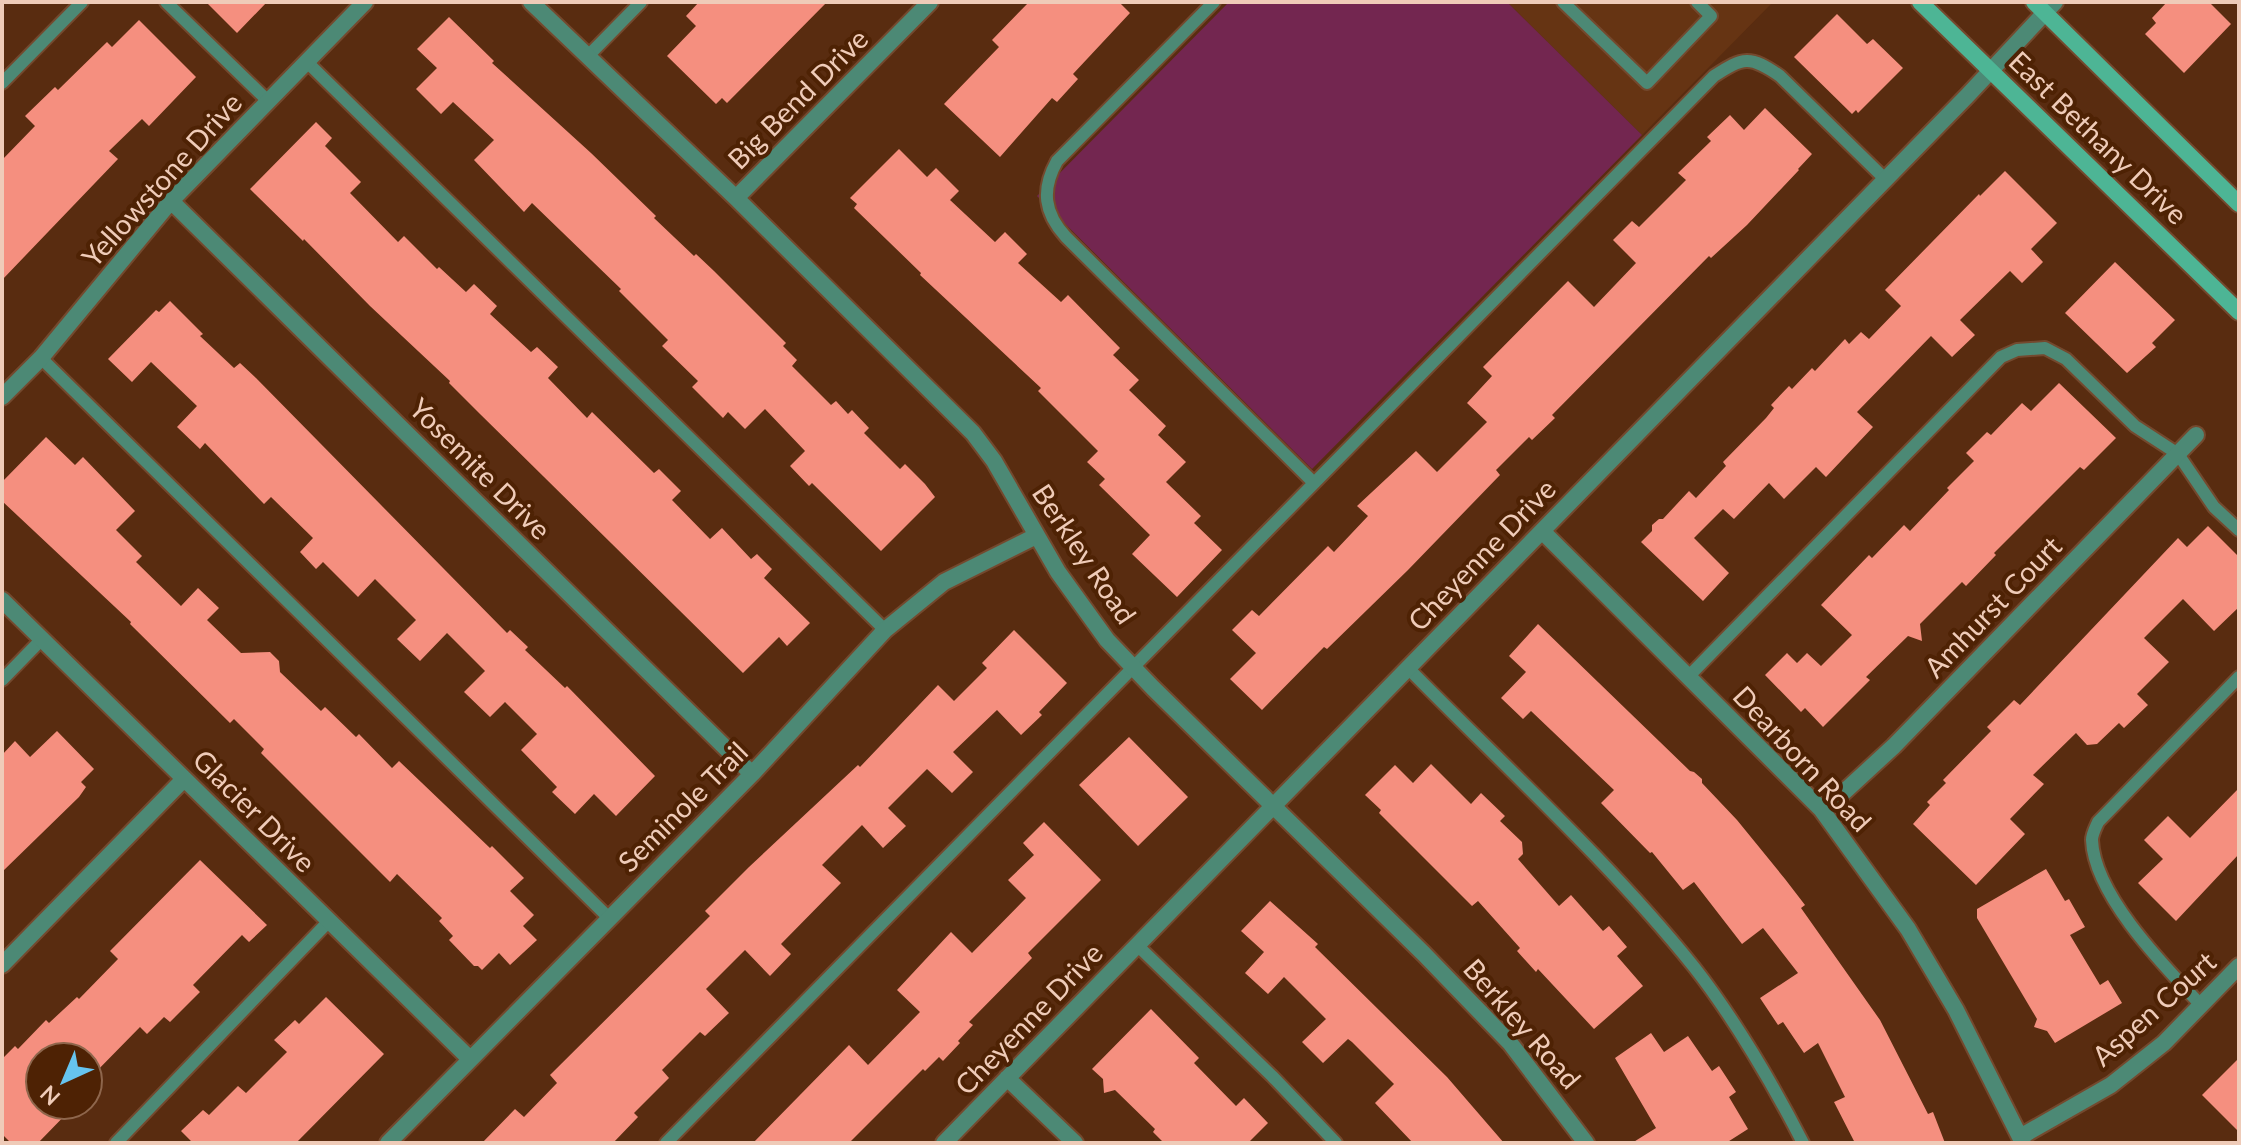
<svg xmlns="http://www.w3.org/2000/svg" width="2241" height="1145" font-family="Lato,sans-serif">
  <rect width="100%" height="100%" fill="#592c10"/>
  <path fill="#663413" d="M1507 2H1773L1642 135Z"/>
  <path fill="#732650" d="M1229 2H1507L1642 135 1312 469 1037 196Z"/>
  <path fill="#f58f7f" d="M206 2H267L237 33Z
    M699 2H827L727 103 722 98 716 104 667 56 696 26 686 16Z
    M1029 2H1119L1130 13 1073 74 1078 79 1057 102 1052 98 1000 157 944 104 999 47 992 40Z
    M2167 2H2209L2231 24 2184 73 2145 34 2156 23 2152 18Z
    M1837 14 1867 44 1873 39 1903 68 1858 113 1856 110 1852 114 1794 57Z
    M449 17 494 61 492 63 591 153 656 216 654 218 694 256 696 254 714 271 786 343 783 346 797 360 792 366 831 405 836 401 848 414 852 410 869 428 864 433 900 469 905 464 925 484 935 497 881 551 812 483 809 486 790 466 805 451 765 409 745 429 728 412 723 418 692 387 698 381 662 346 668 340 619 291 621 289 532 203 524 212 474 160 494 140 453 102 441 114 416 89 437 68 417 49Z
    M139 20 196 77 149 126 142 119 109 151 118 159 2 280V160L35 126 25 116 55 87 58 90 107 42 112 47Z
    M1765 108 1812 154 1798 169 1799 170 1747 225 1711 258 1709 256 1552 415 1555 418 1532 440 1529 437 1496 470 1500 475 1408 570 1327 649 1324 647 1262 710 1230 679 1256 653 1232 630 1252 610 1259 616 1328 546 1334 552 1368 516 1357 506 1416 451 1437 472 1487 422 1467 403 1492 376 1483 367 1568 281 1594 307 1636 263 1613 240 1632 221 1639 227 1686 180 1678 173 1711 141 1707 137 1730 115 1744 130Z
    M316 122 332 138 325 146 361 182 350 193 398 242 404 236 437 269 439 267 466 292 474 284 497 306 490 314 531 352 537 347 558 367 548 378 587 418 592 412 654 473 659 469 681 491 672 500 710 539 722 528 751 559 757 554 772 569 764 578 810 623 787 646 779 637 743 673 480 414 449 383 450 381 370 306 304 239 303 241 250 189Z
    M899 149 927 177 936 168 959 191 950 200 995 242 1005 232 1027 254 1018 263 1061 302 1068 295 1120 348 1113 355 1139 380 1129 390 1166 426 1158 435 1186 462 1166 482 1201 516 1194 523 1222 550 1177 597 1132 554 1150 535 1099 485 1105 479 1087 462 1098 451 1038 391 1041 388 920 275 921 273 854 208 857 204 850 198Z
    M2005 171 2057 223 2031 249 2043 262 2022 283 2010 271 1960 320 1975 335 1952 357 1931 336 1857 412 1873 427 1826 477 1816 467 1784 499 1769 483 1734 519 1723 509 1694 538 1729 573 1703 601 1641 542 1652 531V525L1659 519H1663L1689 491 1696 498 1726 466 1723 462 1766 418 1774 408 1771 405 1789 386 1792 389 1812 368 1815 371 1845 339 1849 344 1861 332 1869 339 1901 306 1885 290 1979 194 1980 196Z
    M2115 262 2175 320 2152 343 2156 347 2127 373 2065 313Z
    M170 301 203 334 200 336 234 368 240 363 256 378 507 633 510 630 528 647 525 650 565 688 567 686 655 776 616 816 594 794 575 814 552 792 557 787 521 750 537 734 505 702 490 717 464 692 485 671 447 633 420 661 397 639 416 620 375 579 358 597 323 562 316 569 300 552 313 538 271 497 264 504 205 443 200 449 177 427 197 406 151 362 132 382 108 359 156 310 159 312Z
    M2059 383 2116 438 2084 470 2080 467 1994 553 1996 555 1966 586 1962 582 1920 624 1922 641 1908 636 1866 677 1870 680 1823 727 1805 708 1801 712 1765 675 1787 653 1797 663 1807 653 1821 666 1852 635 1821 605 1869 555 1872 558 1904 525 1910 531 1949 490 1947 488 1974 461 1966 453 1987 432 1991 435 2022 403 2031 411Z
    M46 437 75 465 83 457 135 511 116 530 142 556 136 562 181 606 198 588 219 608 207 620 241 653 270 652 279 661 280 672 321 711 325 707 356 737 359 734 392 768 399 761 490 848 492 846 524 878 510 891 534 915 523 926 537 940 510 965 499 953 482 970 478 966H474L449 940 453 936 439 921 442 918 397 874 390 882 261 753 264 749 234 719 230 723 130 624 131 622 2 501V482Z
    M2208 526 2239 557V607L2214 631 2183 599 2144 638 2169 662 2137 694 2148 705 2124 728 2119 723 2097 744 2087 745 2076 733 2033 775 2044 784 2010 819 2025 834 1976 885 1913 824 1930 805 1927 802 1946 783 1943 780 1991 731 1987 727 2014 700 2020 705 2178 538 2187 547Z
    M1538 624 1690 771 1694 772 1702 779V783L1737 820 1785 879 1805 905 1801 908 1880 1020 1928 1114 1933 1112 1945 1143H1855L1834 1102 1845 1097 1818 1043 1804 1053 1783 1022 1778 1025 1760 998 1798 973 1763 928 1742 944 1694 882 1683 890 1652 852 1650 853 1601 803 1614 790 1531 711 1523 719 1501 698 1526 672 1509 656Z
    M1014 630 1067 683 1039 712 1042 715 1021 735 997 710 953 752 973 772 952 793 927 769 888 808 906 826 883 848 862 825 822 865 841 883 781 944 791 954 770 976 745 950 706 989 729 1013 705 1036 700 1032 662 1070 669 1078 634 1113 638 1117 613 1143H482L515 1109 524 1117 557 1083 550 1075 710 916 705 911 749 867 858 765 860 767 938 685 954 701 987 668 982 663Z
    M57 731 94 769 81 782 86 787 79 797 2 872V755L15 741 30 757Z
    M1129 737 1188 797 1138 846 1079 785Z
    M1431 764 1471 804 1481 793 1505 816 1500 821 1522 842 1523 854 1518 859 1559 906 1571 895 1603 931 1609 926 1627 947 1617 956 1643 986 1594 1029 1538 969 1536 972 1517 951 1520 948 1478 901 1472 906 1379 813 1381 810 1365 795 1395 765 1413 783Z
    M2239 788V854L2176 921 2138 883 2163 859 2144 840 2168 816 2190 838Z
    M1044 822 1101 880 1028 953 1032 958 969 1022 973 1025 958 1041 960 1043 943 1061 939 1057 925 1071 923 1069 849 1143H753L849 1045 868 1065 920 1012 897 990 951 932 972 953 1026 898 1008 880 1034 855 1023 843Z
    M200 860 267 925 249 942 242 935 193 985 200 992 170 1022 164 1017 147 1034 140 1027 88 1080V1057H40V1105H75L38 1143H11L2 1134V1059L15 1046 18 1049 46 1020 49 1023 77 997 79 999 118 959 110 951Z
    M2046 869 2065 901 2069 899 2085 927 2070 935 2100 985 2108 980 2122 1003 2055 1043 2047 1031 2034 1027 2037 1019 1977 918V909Z
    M1270 901 1318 944 1315 947 1447 1077 1504 1143H1413L1375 1103 1394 1084 1352 1042 1348 1039 1323 1063 1302 1042 1326 1019 1284 977 1268 994 1245 973 1264 952 1241 931Z
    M326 997 384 1054 296 1143H193L181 1131 203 1110 209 1115 238 1086 246 1093 287 1052 274 1040 295 1020 299 1024Z
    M1151 1009 1199 1058 1194 1063 1236 1106 1244 1098 1268 1123 1248 1143H1164L1153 1132 1155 1129 1115 1090 1104 1093 1103 1079 1092 1069Z
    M1651 1033 1664 1052 1688 1036 1712 1071 1719 1066 1736 1092 1729 1097 1748 1129 1726 1143H1632L1656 1128 1615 1058Z
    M2239 1058V1132L2202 1095Z"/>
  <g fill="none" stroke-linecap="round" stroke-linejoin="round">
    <g stroke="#74492e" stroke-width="16">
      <path id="service" d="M166 2 268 101
        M1214 2 1057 161C1041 190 1044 213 1066 237L1313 482
        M1563 2 1647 83 1711 16 1697 2
        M588 56 641 2
        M307 62 885 630
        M2 83 82 2
        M41 358 609 918
        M1408 668C1503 765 1609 861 1694 967 1734 1018 1774 1086 1803 1143
        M1688 677 2001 357 2017 350 2045 348 2066 359 2135 426 2178 454 2214 507 2239 530
        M2 680 42 639
        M1137 945 1272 1076 1336 1143
        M2201 1005C2165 967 2094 895 2092 840 2092 834 2096 827 2098 822L2239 677
        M116 1143 329 921
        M666 1143 1714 76C1743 57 1750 55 1780 76L1885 179"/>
    </g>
    <g stroke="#74492e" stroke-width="20">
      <path id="minor" d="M531 2 736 198 973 433 994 461 1058 572 1107 640 1153 688 1424 954 1510 1043 1586 1143
        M736 198 930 2
        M171 201 752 774
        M2 397 41 358 171 201 365 2
        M1542 531 1821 809 1908 929 1956 1010 2023 1143
        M2 600 470 1059
        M1821 809 1844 792 1894 746 2196 435
        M2 965 184 779
        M1007 1078 1075 1143
        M2020 1137 2111 1085 2164 1043 2239 966
        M388 1143 752 774 885 630 944 582 1036 536
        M944 1143 1967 96 2055 2"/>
    </g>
    <g stroke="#74492e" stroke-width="20">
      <path id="secondary" d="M1920 2 2239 312
        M2034 2 2239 204"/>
    </g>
    <use href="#service" stroke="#4c8975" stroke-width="12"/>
    <use href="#minor" stroke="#4c8975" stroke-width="16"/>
    <use href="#secondary" stroke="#4db595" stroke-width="16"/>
  </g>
  <g text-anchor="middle" stroke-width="8" stroke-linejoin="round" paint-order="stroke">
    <g font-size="28" fill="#efcbb8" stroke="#4e2204">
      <text transform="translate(798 99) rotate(-45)" y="10">Big Bend Drive</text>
      <text transform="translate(2098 138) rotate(44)" y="10">East Bethany Drive</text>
      <text transform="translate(162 180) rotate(-48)" y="10">Yellowstone Drive</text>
      <text transform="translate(480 469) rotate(45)" y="10">Yosemite Drive</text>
      <text transform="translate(1084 554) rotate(56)" y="10">Berkley Road</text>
      <text transform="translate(1482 555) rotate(-46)" y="10">Cheyenne Drive</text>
      <text transform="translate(1993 607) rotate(-46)" y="10">Amhurst Court</text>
      <text transform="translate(1802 759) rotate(47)" y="10">Dearborn Road</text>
      <text transform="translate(683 807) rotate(-45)" y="10">Seminole Trail</text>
      <text transform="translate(254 811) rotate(45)" y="10">Glacier Drive</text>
      <text transform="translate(2154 1009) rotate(-42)" y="10">Aspen Court</text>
      <text transform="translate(1029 1019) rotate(-46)" y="10">Cheyenne Drive</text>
      <text transform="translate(1522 1024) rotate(49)" y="10">Berkley Road</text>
    </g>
  </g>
  <rect width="2241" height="1145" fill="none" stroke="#efcbb8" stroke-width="8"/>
  <g transform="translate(64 1081) rotate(224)"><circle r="38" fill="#4e2204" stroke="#8e664c" stroke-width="2"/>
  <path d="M0-6L14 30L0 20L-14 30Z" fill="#66c4ef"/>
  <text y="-12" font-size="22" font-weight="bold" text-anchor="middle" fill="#efcbb8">N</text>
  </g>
</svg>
